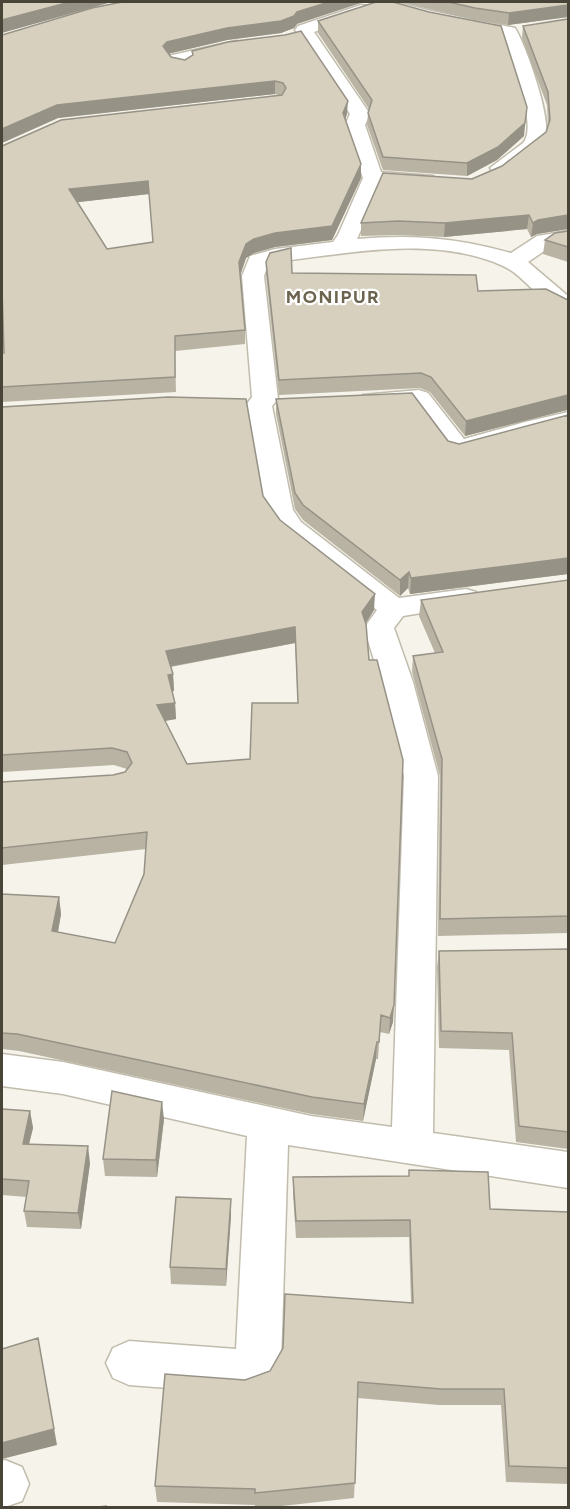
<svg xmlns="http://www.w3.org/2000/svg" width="570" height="1509" font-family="Figtree,sans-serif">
  <rect width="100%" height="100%" fill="#f5f3ea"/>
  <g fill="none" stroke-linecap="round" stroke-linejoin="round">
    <g stroke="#c1bcac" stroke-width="3">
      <path id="minor" d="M371 2H396L431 11 515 28C526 45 553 122 545 140 541 149 531 157 523 163 513 170 505 175 493 172L490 168 523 143C539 125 509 57 502 36L429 21 373 6Z
        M361 5 367 6 369 10 367 14 314 32 370 114 365 125 381 172 433 176 436 180 433 184 426 186 381 184 357 239C413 234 457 238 511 253L537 236 568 231V243L553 245 528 262 568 296V313C540 306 527 276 501 265 432 235 349 253 277 262L268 265 264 276 278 399 272 406 293 510 301 522 399 598 466 589 476 592 481 598 476 604 403 616 394 628 413 682 438 776 433 1133 568 1152V1188L288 1145 281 1364 269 1385 246 1394 129 1385 113 1378 106 1363 113 1348 129 1341 236 1349 247 1136 63 1094 2 1086V1054L63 1062 311 1116 392 1127 404 776 381 682 364 628 377 610 281 534 265 510 246 405 252 397 242 276 250 256 275 249 333 242 338 235 363 178 345 125 350 114 295 30 298 26Z
        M236 41 242 42 245 46 242 50 189 62 192 66 189 70H177L165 60 168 56Z
        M419 390 428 393 464 439 525 422 568 412V428L458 457 449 455 412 406 372 408 363 405 359 400 363 395Z
        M5 1460 22 1467 29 1484 22 1501 2 1508V1461Z"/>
    </g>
    <use href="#minor" fill="#fff" fill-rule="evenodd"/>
  </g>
  <path fill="#b9b3a4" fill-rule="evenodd" d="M376 2H568V17L508 25 474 20 405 3 396 2 524 136 497 160 467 176 383 170 367 125 368 113 369 109 318 33V21Z
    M568 19V230V229L537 234 531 237 527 229 444 237 397 235 361 236V223L502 166 546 132 548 125 547 105 522 38 523 26Z
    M297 24 294 28 281 33 227 40 168 54 171 57 185 60 193 56 192 51 228 42 347 114 345 119 361 178 332 240 275 247 254 253 246 258 240 274 245 330V344L175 351 176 392 2 402V353H4L2 146 282 96 275 94 58 118 2 143V35ZM149 194 153 242 107 249 77 202Z
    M568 231V262L543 254 545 240Z
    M266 262 292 273 568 300V411L567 410 465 436 430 392 420 388 279 395 266 276Z
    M276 399 459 444 568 415V574L410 594 408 588 400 596 303 520 295 509 276 414Z
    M2 407 263 496 280 520 374 610 366 623 393 1022 389 1034 380 1032 378 1059H376L363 1121 311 1114 19 1051 2 1049V894L59 897 61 914 58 932 115 943 144 874 146 849 2 865V782L113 775 125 772 127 769 114 765 2 772ZM295 643 298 703 250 759 187 764 165 721 176 719 175 703 172 691H174L173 674 171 667Z
    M568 580V933L438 936 440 776 412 672 413 656 435 653 419 616 421 600Z
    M568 949V1149L516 1142 509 1050 439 1048 437 968 439 951Z
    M2 1109 30 1111 33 1128 29 1144 90 1163 81 1229 27 1227 24 1211 27 1197 2 1195Z
    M164 1119 157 1177 105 1176 103 1159Z
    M409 1170 490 1209 568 1212V1484L506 1482 501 1405H439L358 1398 354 1498 264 1508H255V1505L157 1502 155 1486 245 1380 270 1371 411 1303 409 1237 296 1238 293 1194V1177L409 1176Z
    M231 1216 226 1286 171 1284 170 1267Z"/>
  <path fill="#969286" d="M70 2H112L2 33V20Z
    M329 2H364L297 24 294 28 281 33 227 40 167 54 163 46 167 42 297 12Z
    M568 5V17L508 25 509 13Z
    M275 81V94L58 118 2 143V129L57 105Z
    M348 101 347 114 343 126V113Z
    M527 107 524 136 497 160 467 176V163Z
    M361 164V178L332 240 275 247 254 253 246 258 240 276 239 262 246 244Z
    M148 181 149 194 71 203 69 189Z
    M529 215 527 229 444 237 445 223Z
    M568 215V229L537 234 531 237 533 223 538 220Z
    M568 395 567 410 465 436 466 421Z
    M568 558V574L410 594 411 578Z
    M409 572 408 588 400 596V580Z
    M375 594 374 610 362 629V612Z
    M295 627V643L167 667 166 651Z
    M173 674 174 691 169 692 168 675Z
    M175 703 176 719 158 722 157 705Z
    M59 897 61 914 55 948 52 931Z
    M394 1005 393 1022 389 1034 390 1018Z
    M377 1042 376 1059 363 1121 364 1104Z
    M162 1102 164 1119 157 1177 156 1160Z
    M30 1111 33 1128 25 1160 23 1144Z
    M88 1146 90 1163 81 1229 78 1213Z
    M231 1199V1216L226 1286V1269Z
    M41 1355 57 1445 2 1459V1443Z"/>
  <path fill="#d7d0bf" stroke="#969286" stroke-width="1.5" fill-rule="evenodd" d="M2 2H70L2 20Z
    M122 2H329L297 12 294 16 281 21 227 28 167 42 163 46 171 57 185 60 193 55 192 51 228 42 285 35 301 31 348 101 343 113 361 164 332 226 275 233 254 239 246 244 239 262 245 330 175 336V377L2 387V353H4L2 289V146L61 120 282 95 286 88 283 83 275 81 57 105 2 129V35L92 8ZM148 181 153 242 107 249 69 189Z
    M376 2H393L429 12 501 26 527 107 525 123 498 147 467 163 383 157 368 113 372 100 318 21Z
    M448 2H568V5L509 13 475 8Z
    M568 19V215L538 220 533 223 529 215 445 223 398 221 361 223 383 173 472 179 502 166 546 132 550 120 548 92 523 26Z
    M568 231V247L545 240 555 233Z
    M291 248 292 273 476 275 478 291 546 289 568 300V395L466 421 431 377 421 373 279 380 266 262 270 253Z
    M412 393 448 441 459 444 568 415V558L411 578 409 572 400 580 303 505 295 493 276 399Z
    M168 397 246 399 263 496 280 520 375 594 362 612 366 624 369 660H377L403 760 394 1005 390 1018 381 1015 379 1042H377L364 1104 312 1097 17 1034 2 1033V894L59 897 52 931 115 943 144 874 147 832 2 848V782L113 775 125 772 132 763 127 752 112 748 2 755V407ZM295 627 298 703H252L250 759 187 764 157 705 175 703 168 675 173 674 166 651Z
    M568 580V916L440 919 442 759 413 656 443 652 421 600Z
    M568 949V1132L519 1126 512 1033 441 1031 439 951Z
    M112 1091 162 1102 156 1160 103 1159Z
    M2 1109 30 1111 23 1144 88 1146 78 1213 24 1211 29 1181 2 1179Z
    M409 1170 488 1172 490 1209 568 1212V1468L509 1466 504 1389H441L358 1382 355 1483 255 1493V1489L155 1486 165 1374 245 1380 270 1371 283 1348 285 1294 413 1303 410 1220 296 1221 293 1177 409 1176Z
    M176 1197 231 1199 226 1269 170 1267Z
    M38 1338 54 1429 2 1443V1349Z
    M106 1506V1508H89Z"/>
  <g text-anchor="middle" stroke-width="4.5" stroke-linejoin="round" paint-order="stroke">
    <g font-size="18" font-weight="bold" letter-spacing="1.5" fill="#6c644f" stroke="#fff">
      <text x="333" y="303">MONIPUR</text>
    </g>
  </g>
  <rect width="570" height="1509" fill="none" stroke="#494438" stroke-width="6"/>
</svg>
